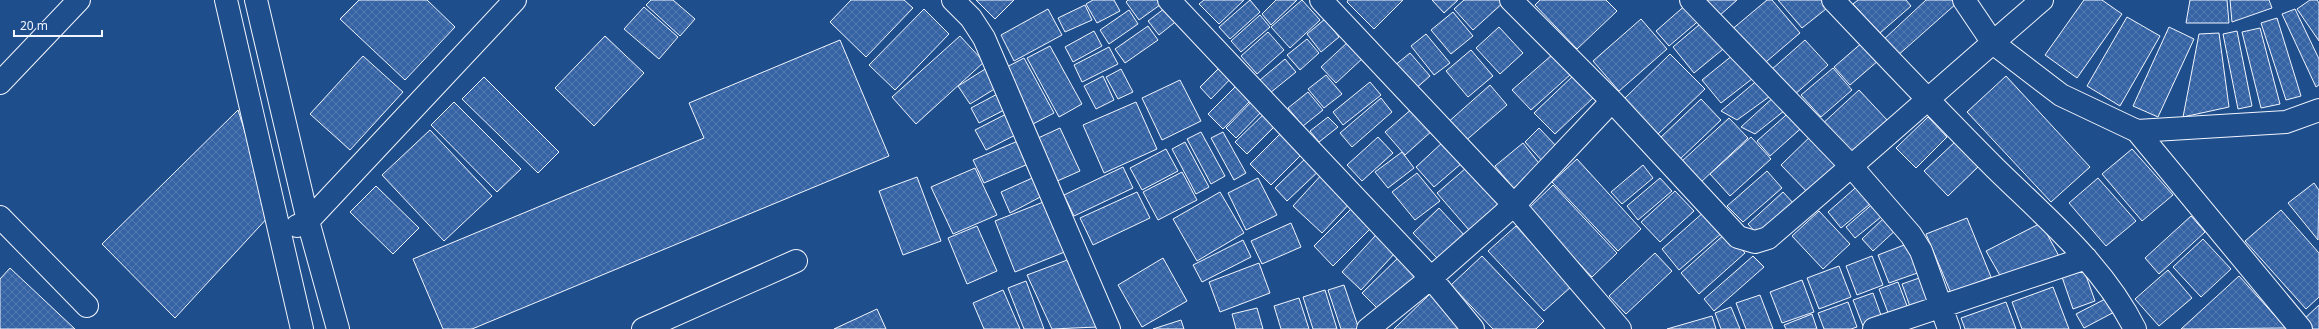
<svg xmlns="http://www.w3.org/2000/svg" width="2319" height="329" font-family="'Noto Sans',sans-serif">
  <defs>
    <pattern id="building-cross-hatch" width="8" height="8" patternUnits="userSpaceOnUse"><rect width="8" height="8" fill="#3563a3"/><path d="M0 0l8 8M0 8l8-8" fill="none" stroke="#537ab1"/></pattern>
  </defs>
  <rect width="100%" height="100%" fill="#1f4e8c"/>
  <path fill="url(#building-cross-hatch)" stroke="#f2f6ff" d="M359 0H427L455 27 405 80 340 19Z
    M651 0H673L695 19 680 36 646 5Z
    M851 0H904L913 8 866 57 830 22Z
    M976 0H1014L995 19Z
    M1093 0H1114L1120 11 1097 23 1086 4Z
    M1128 0H1162L1164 2 1139 20 1126 2Z
    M1204 0H1244L1219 24 1199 4Z
    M1250 0 1260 12 1230 39 1219 27Z
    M1276 0H1297L1271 25 1262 14Z
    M1302 0 1320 20 1290 48 1271 27Z
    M1348 0H1403L1374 29 1347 2Z
    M1432 0H1458L1444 13Z
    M1464 0H1503L1505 1 1473 30 1454 9Z
    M1540 0H1606L1617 11 1577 49 1535 5Z
    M1704 0H1737L1719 16Z
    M1767 0H1772L1800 33 1760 67 1730 31Z
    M1778 0H1827L1831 5 1802 28Z
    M1858 0H1906L1911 6 1880 33 1853 4Z
    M1926 0H1955L1957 3 1896 57 1882 41Z
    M2084 0H2102L2122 14 2077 78 2045 55Z
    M2190 0H2227L2229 23H2186Z
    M2230 0H2269L2272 8 2232 22Z
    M2310 0H2317L2319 3V41L2297 9Z
    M1688 3 1702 18 1669 46 1656 31Z
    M1085 5 1092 20 1065 32 1058 18Z
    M1169 5 1179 19 1159 35 1148 21Z
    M644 7 678 37 659 59 624 29Z
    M924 9 949 34 895 90 869 65Z
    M1048 9 1062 35 1014 61 1001 35Z
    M2295 9 2319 59V85L2316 87 2282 14Z
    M1129 10 1138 24 1109 44 1100 30Z
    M1453 12 1473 36 1451 54 1431 30Z
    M1260 15 1270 27 1241 52 1231 41Z
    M2127 17 2160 36 2120 106 2087 86Z
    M2277 18 2301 96 2286 100 2261 23Z
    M1325 19 1339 37 1321 52 1307 34Z
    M1641 19 1667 49 1619 91 1593 61Z
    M1706 19 1728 45 1694 73 1673 47Z
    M1148 26 1158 40 1125 63 1115 49Z
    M1499 27 1523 53 1500 74 1476 48Z
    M2169 27 2194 39 2158 117 2133 106Z
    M2260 28 2280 104 2261 108 2242 32Z
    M1094 31 1102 46 1073 62 1065 47Z
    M2237 31 2252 106 2238 109 2223 34Z
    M1268 32 1284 50 1257 74 1241 56Z
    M2219 33 2229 107 2183 117 2199 34Z
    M1426 34 1450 63 1434 75 1411 46Z
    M605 36 644 73 594 126 555 88Z
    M960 36 984 62 916 124 892 97Z
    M1307 39 1319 53 1300 70 1287 55Z
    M840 40 889 156 472 329H443L413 259 704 138 689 103Z
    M1805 40 1828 65 1793 96 1771 70Z
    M1349 41 1364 57 1336 83 1321 67Z
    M1864 41 1879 60 1850 85 1834 67Z
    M1050 46 1082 104 1059 117 1027 58Z
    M1109 47 1118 64 1082 82 1074 65Z
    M1471 50 1493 76 1468 97 1446 71Z
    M1738 51 1757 75 1721 103 1702 80Z
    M1410 53 1430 76 1414 90 1394 66Z
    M1553 54 1571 74 1531 110 1512 90Z
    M1670 54 1705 89 1657 135 1623 100Z
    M363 56 403 92 350 150 310 114Z
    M1024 58 1054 113 1033 124 1003 69Z
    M1285 59 1296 72 1270 93 1260 80Z
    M1225 62 1236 73 1211 99 1200 87Z
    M990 66 1001 85 970 104 958 86Z
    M1833 68 1852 90 1821 117 1801 95Z
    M1121 69 1133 92 1118 99 1106 77Z
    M1326 75 1342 94 1324 108 1308 89Z
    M1574 75 1595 96 1555 134 1534 113Z
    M1103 76 1114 100 1096 109 1084 86Z
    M2006 76 2090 167 2051 202 1967 112Z
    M484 77 559 152 538 173 462 99Z
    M1760 78 1773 94 1737 120 1721 111Z
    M1180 80 1201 121 1162 140 1142 98Z
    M1370 82 1381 95 1343 125 1333 112Z
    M1490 85 1507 105 1463 143 1446 124Z
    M1236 86 1250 101 1223 129 1208 114Z
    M1859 90 1888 121 1849 157 1820 126Z
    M1003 91 1010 107 979 123 971 108Z
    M1308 92 1323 110 1303 126 1288 108Z
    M1777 94 1789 107 1755 134 1741 127Z
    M1255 98 1265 108 1236 138 1226 128Z
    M1381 98 1392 112 1352 147 1340 133Z
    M1701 99 1721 120 1679 160 1659 139Z
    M454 102 521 169 497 192 431 125Z
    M1136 102 1157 149 1104 173 1083 125Z
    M1413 108 1433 130 1405 155 1385 132Z
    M1794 108 1807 123 1770 156 1757 141Z
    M238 110 271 214 175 318 102 244Z
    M1012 111 1023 131 986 150 975 130Z
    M1267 111 1279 122 1247 154 1235 142Z
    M1328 117 1338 127 1319 142 1310 131Z
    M1928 117 1947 137 1916 168 1896 148Z
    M1729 118 1748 138 1700 183 1681 162Z
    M1060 128 1080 171 1055 182 1036 139Z
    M1539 128 1558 148 1543 162 1525 142Z
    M1285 129 1306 150 1271 185 1250 164Z
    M430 130 492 196 444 241 382 175Z
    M1817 130 1846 160 1810 195 1781 165Z
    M1201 132 1225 176 1211 184 1187 139Z
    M1223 132 1246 173 1234 180 1211 138Z
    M1378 137 1393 153 1362 181 1347 165Z
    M1751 137 1771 159 1730 196 1710 174Z
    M1025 138 1035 161 984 183 973 160Z
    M1956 141 1979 166 1948 196 1924 171Z
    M1185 142 1209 187 1196 194 1172 149Z
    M1443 142 1462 163 1434 187 1416 167Z
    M1523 143 1542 167 1515 190 1495 166Z
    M1166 149 1178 171 1142 190 1130 168Z
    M2132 149 2173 195 2142 221 2102 174Z
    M1402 152 1414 168 1388 188 1375 172Z
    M1310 154 1323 167 1287 201 1275 188Z
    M1577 159 1641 229 1618 251 1552 182Z
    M1643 165 1653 178 1622 204 1611 192Z
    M1123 167 1133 188 1074 216 1064 195Z
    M975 168 997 215 953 234 931 187Z
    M1466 168 1499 205 1469 230 1437 193Z
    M1767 171 1782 188 1743 222 1727 206Z
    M1182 172 1197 200 1158 220 1143 192Z
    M1324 172 1354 199 1322 233 1293 206Z
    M1417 173 1440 201 1415 220 1392 192Z
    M1039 175 1046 194 1010 213 1001 192Z
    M917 177 941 241 903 255 879 191Z
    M1258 178 1277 215 1246 230 1228 193Z
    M1660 178 1672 191 1638 220 1627 206Z
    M2098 178 2136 221 2106 246 2069 203Z
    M1862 182 1876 199 1841 228 1828 212Z
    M2314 183 2319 190 2318 240 2288 203Z
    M1553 185 1617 253 1592 277 1528 209Z
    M376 186 419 228 393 254 350 212Z
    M1675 191 1694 211 1660 242 1641 222Z
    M1137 192 1150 218 1093 245 1080 218Z
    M1220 192 1244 233 1197 261 1173 219Z
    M1783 192 1795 205 1760 237 1748 224Z
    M1051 199 1072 249 1015 272 995 221Z
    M1876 201 1886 213 1855 238 1846 227Z
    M1355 205 1374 225 1333 266 1314 246Z
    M1439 208 1465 236 1439 260 1413 233Z
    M2281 210 2319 253V297L2306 309 2245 241Z
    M1705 211 1723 232 1679 270 1662 249Z
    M1819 211 1850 244 1823 269 1792 236Z
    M1886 216 1898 228 1873 251 1862 239Z
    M2191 216 2205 232 2159 274 2145 258Z
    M1967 218 1991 277 1951 293 1926 234Z
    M1291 223 1301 247 1262 264 1251 241Z
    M2041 223 2060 258 2002 279 1986 251Z
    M977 226 997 271 967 284 948 238Z
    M1516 226 1572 286 1544 311 1488 251Z
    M1727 232 1745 253 1699 294 1681 273Z
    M1376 235 1395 253 1361 290 1342 272Z
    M2203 239 2231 269 2201 297 2173 267Z
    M1243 240 1251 257 1202 282 1193 265Z
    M1912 242 1923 271 1889 283 1878 255Z
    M1655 253 1672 271 1626 314 1609 296Z
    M1401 255 1422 276 1383 314 1362 293Z
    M1482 256 1544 321 1536 329H1493L1451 285Z
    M1753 256 1764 267 1714 311 1704 299Z
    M1872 256 1883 285 1857 295 1846 266Z
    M1163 258 1187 301 1142 327 1118 285Z
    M1070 259 1097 327 1052 329 1027 275Z
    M1259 263 1270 293 1220 312 1209 282Z
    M1839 266 1851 297 1819 309 1807 278Z
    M10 268 75 329H0V279Z
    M2084 270 2095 301 2073 309 2062 277Z
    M2168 270 2192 298 2159 326 2135 299Z
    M1925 276 1936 303 1912 312 1902 284Z
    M2239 276 2286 328 2181 329Z
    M1802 280 1814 312 1782 323 1770 292Z
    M1026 281 1044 329H1024L1008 288Z
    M1898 282 1909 311 1890 318 1879 289Z
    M1344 285 1359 329H1341L1328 290Z
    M2053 287 2069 329H2022L2012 302Z
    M1003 290 1020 329H984L973 303Z
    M1325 290 1337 329H1313L1303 297Z
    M1431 293 1467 329H1394Z
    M1873 293 1882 318 1863 326 1853 300Z
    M1760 295 1773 329H1746L1736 303Z
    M2113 295 2120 309 2084 328 2076 314Z
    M1299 298 1309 329H1281L1274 306Z
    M1848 302 1857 327 1851 329H1824L1818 313Z
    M2006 302 2016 329H1965L1961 318Z
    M2319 305V329H2311L2303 320Z
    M1731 307 1740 329H1721L1715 313Z
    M1257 308 1263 329H1236L1232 314Z
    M877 309 886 329H834Z
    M1812 314 1817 329H1786L1784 325Z
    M1712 316 1716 329H1667Z
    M1181 320 1184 329H1153Z"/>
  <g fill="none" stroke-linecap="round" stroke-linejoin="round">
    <g stroke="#f2f6ff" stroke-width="24">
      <path id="minor" d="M226 0 302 329
        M256 0 308 221 338 329
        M953 0 971 18 984 38 1109 329
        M1169 0 1431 278 1473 329
        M1321 0 1514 205 1620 329
        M1511 0 1612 101 1738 237 1755 242 1768 238C1860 160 1950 79 2042 0
        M1691 0 1852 167 1911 235 1921 251 1949 329
        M1833 0C1887 57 1940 113 1995 168 2045 217 2103 265 2135 329
        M1964 0 1993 43 2061 95 2137 131 2286 122 2319 110
        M0 83 79 0
        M2137 131 2301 329
        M0 217 87 306
        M297 226 308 221 515 0
        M643 329 796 261
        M1368 329 1431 278 1514 205 1612 101
        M1874 329 2086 258"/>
    </g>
    <use href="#minor" stroke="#1f4e8c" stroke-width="22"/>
  </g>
  <path d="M14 30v6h88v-6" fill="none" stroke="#f2f6ff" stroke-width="2"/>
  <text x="20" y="30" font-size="12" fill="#f2f6ff" stroke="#1f4e8c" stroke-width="3" paint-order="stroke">20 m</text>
</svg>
